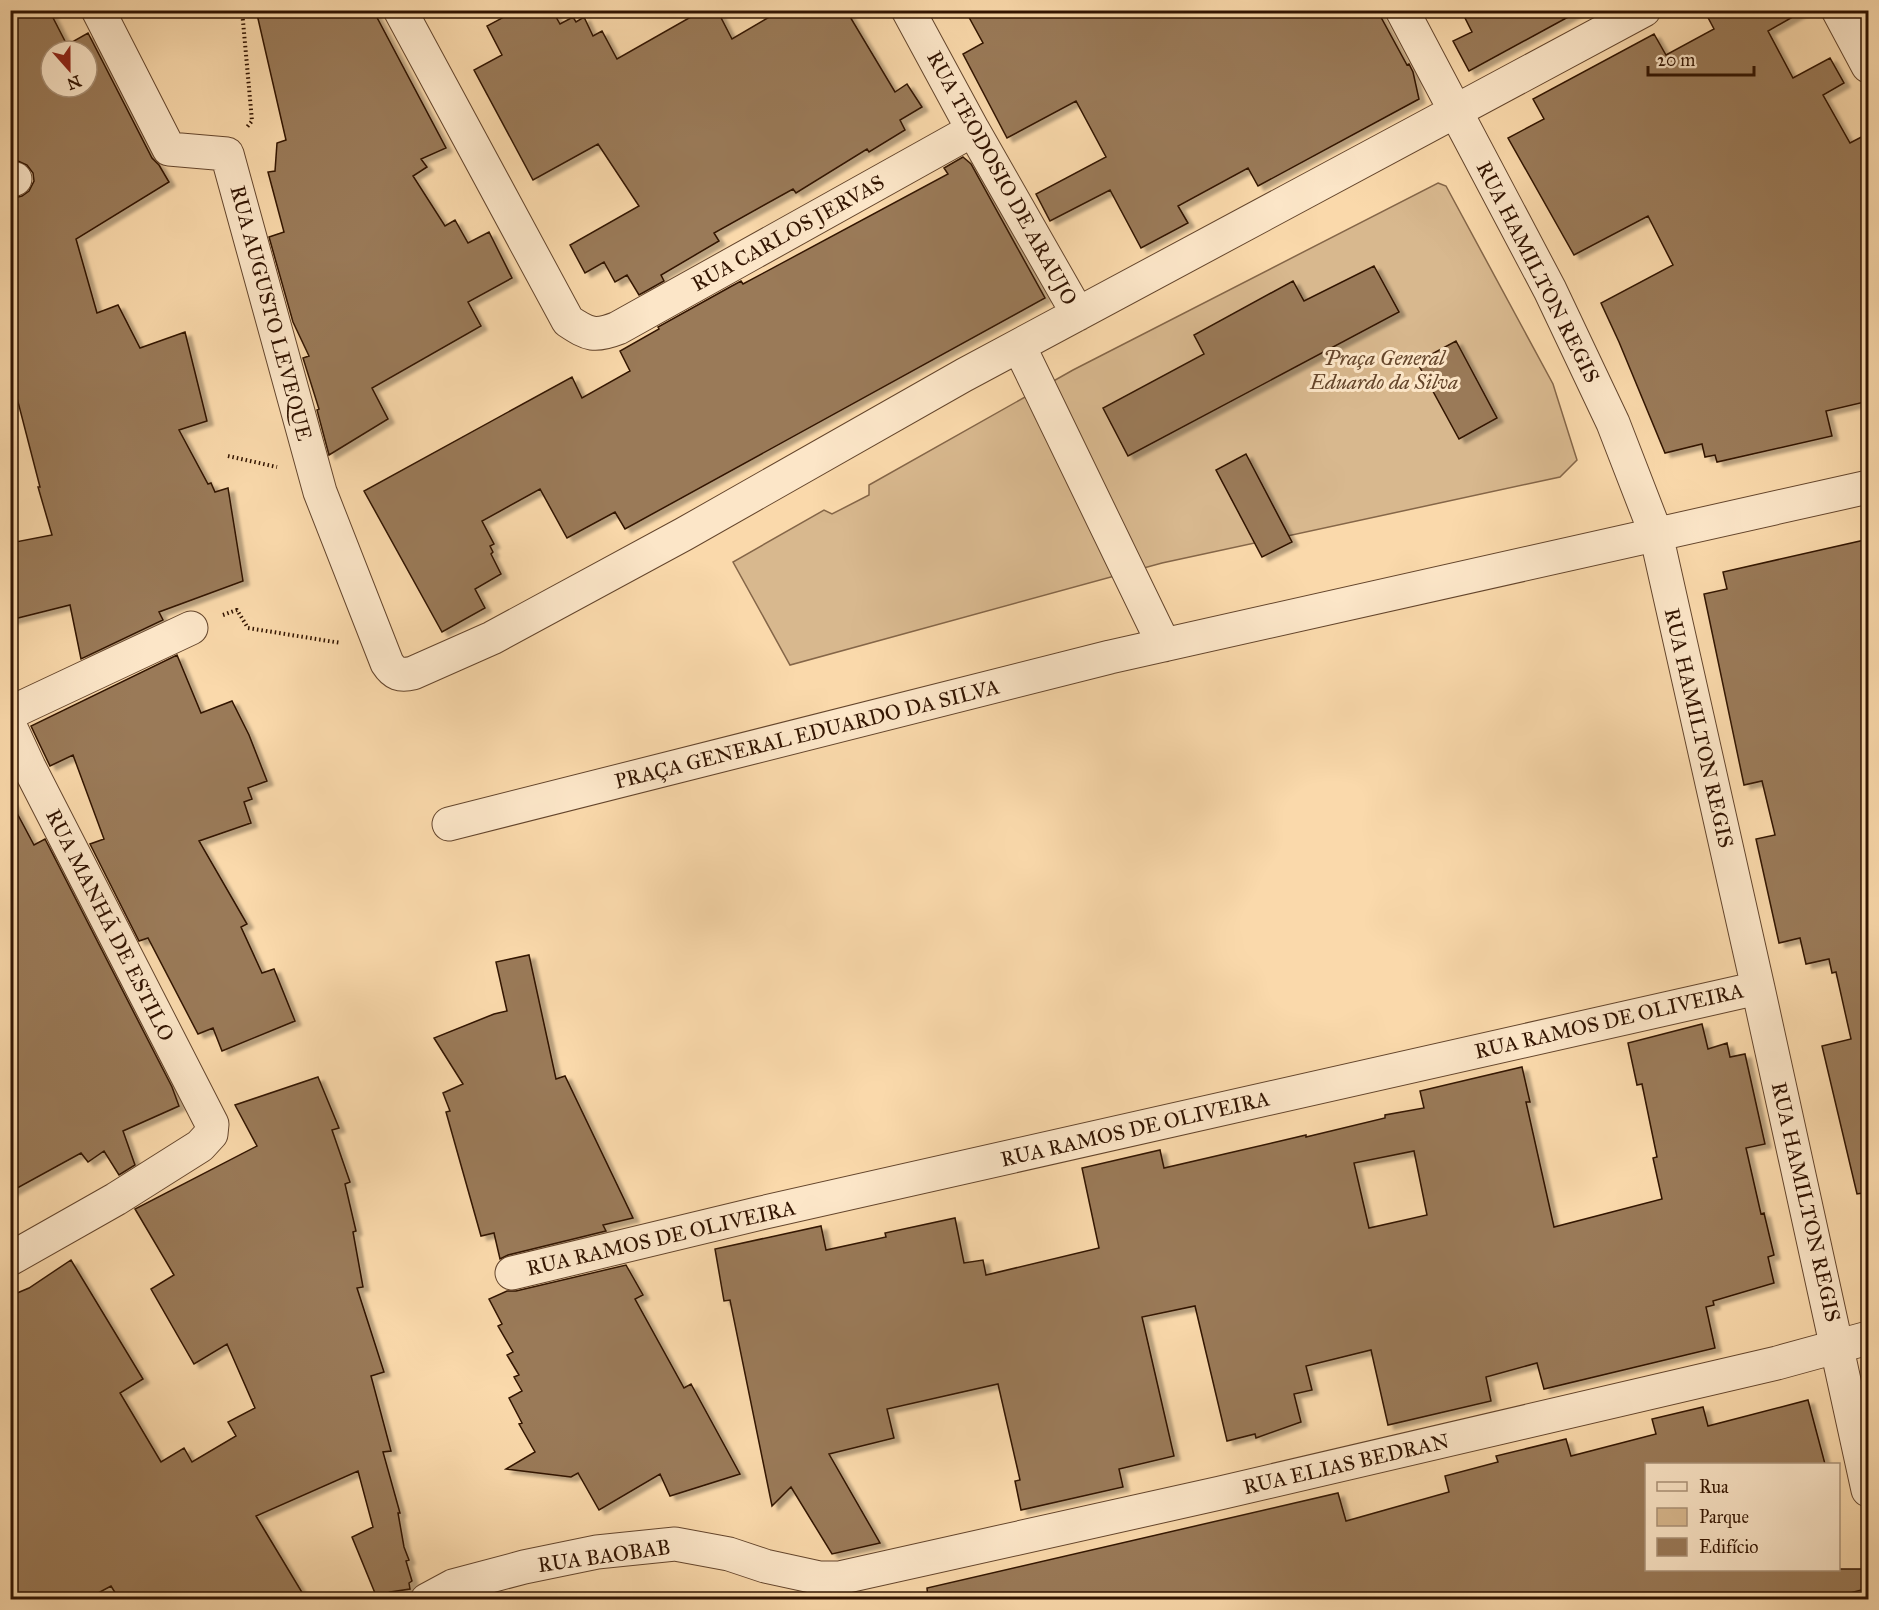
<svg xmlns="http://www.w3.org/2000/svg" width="1879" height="1610" font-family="'IM FELL Great Primer',serif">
  <defs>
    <filter id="shadow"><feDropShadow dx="6" dy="4" stdDeviation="1.5" flood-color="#0004"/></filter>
  </defs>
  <rect width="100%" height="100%" fill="#fad9ab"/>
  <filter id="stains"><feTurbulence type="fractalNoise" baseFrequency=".00333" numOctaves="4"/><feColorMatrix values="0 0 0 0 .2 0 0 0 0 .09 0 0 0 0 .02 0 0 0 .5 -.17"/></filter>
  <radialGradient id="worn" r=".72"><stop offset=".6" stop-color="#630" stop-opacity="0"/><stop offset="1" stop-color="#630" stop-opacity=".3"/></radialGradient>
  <path fill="#d8b88e" stroke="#856648" stroke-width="1.5" d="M1438 183 1446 186 1553 384 1577 460 1560 477 1162 563 790 665 733 562 824 510 832 514 869 495V485L1073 370Z"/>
  <path fill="#9a7a59" stroke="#321401" stroke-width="1.5" fill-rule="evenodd" filter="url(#shadow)" d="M10 10H49L67 45 88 33 152 158 159 165 169 182 76 239 97 313 118 305 140 348 185 332 207 421 179 430 208 484 211 483 215 492 228 488 243 581 159 612 163 620 81 659 70 605 10 620V543L52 535 38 487H40L10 371V199L22 196 29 191 34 181 33 173 27 165 18 161H10ZM51 51H87V87H51Z
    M256 10H373L446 148 421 159 427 167 413 176 445 226 455 220 468 243 489 232 512 278 468 302 481 326 372 388 388 419 329 455 317 410 319 409 303 358 309 356 293 322 269 237 284 232 268 172 275 171 277 143 286 140Z
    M517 10H552L560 24 573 17 576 22 584 17 593 36 602 31 617 59 703 10H717L732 39 781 10H846L895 92 907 84 922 107 900 120 905 130 869 152 867 149 796 193 793 189 714 233 719 241 661 275 664 281 639 295 627 275 615 282 604 262 585 273 570 245 639 206 598 144 533 180 474 70 502 55 487 26Z
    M965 10H1377L1407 65 1409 64 1413 72 1419 99 1258 186 1248 168 1178 206 1188 223 1141 248 1110 190 1050 221 1036 194 1106 157 1076 101 1007 138 963 54 983 43Z
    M1461 10H1581L1469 71 1453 41 1472 32Z
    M1704 10H1805L1768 31 1793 78 1830 58 1844 83 1823 95 1850 143 1869 133V401L1826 411 1832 436 1717 462 1715 455 1705 457 1702 444 1665 453 1619 342 1601 303 1673 265 1648 216 1574 255 1508 138 1544 119 1533 99 1654 34 1666 55 1714 29Z
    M963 157 971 164 1045 298 625 529 615 512 567 538 540 489 482 521 494 544 490 546 493 552 491 554 501 574 475 589 485 608 442 632 364 491 572 377 582 398 630 371 620 351 659 329 658 327 730 287 741 281 743 284 948 174 944 168Z
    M1374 266 1399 312 1128 456 1103 408 1204 354 1194 335 1293 281 1304 301Z
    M1456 341 1497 418 1459 439 1417 362Z
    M1246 454 1292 542 1262 557 1216 470Z
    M1869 539V1192L1857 1194 1822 1046 1851 1039 1836 972 1832 973 1829 959 1806 964 1800 938 1779 943 1756 839 1775 835 1762 781 1744 785 1704 594 1727 589 1723 572Z
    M177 655 201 713 232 701 249 735 267 781 248 788 252 799 244 802 251 823 199 841 247 924 241 927 262 973 274 969 295 1021 222 1051 213 1028 198 1034 148 938 139 941 90 844 104 839 73 755 50 766 31 726Z
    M10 800 34 845 45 839 172 1087 179 1106 123 1131 135 1165 119 1175 104 1151 88 1162 81 1153 10 1192Z
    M529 955 556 1079 565 1076 633 1218 603 1225 606 1231 508 1255 500 1259 494 1233 481 1236 446 1112 450 1111 443 1093 463 1084 434 1038 494 1014 507 1011 496 962Z
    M1702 1024 1708 1049 1727 1043 1730 1057 1745 1054 1765 1144 1746 1148 1761 1214 1764 1213 1774 1255 1768 1257 1774 1283 1713 1301 1714 1305 1706 1307 1715 1348 1544 1389 1537 1363 1486 1377 1491 1401 1388 1425 1371 1350 1306 1366 1312 1390 1294 1394 1301 1422 1256 1438 1255 1434 1227 1441 1195 1306 1142 1317 1174 1456 1119 1469 1123 1487 1021 1510 1015 1481 1020 1480 998 1384 887 1409 894 1438 829 1454 880 1543 832 1554 791 1487 772 1506 730 1300 724 1301 715 1249 821 1226 826 1250 886 1237 885 1233 955 1218 964 1263 983 1260 986 1275 1099 1248 1082 1168 1160 1150 1164 1168 1306 1135V1137L1385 1118V1115L1424 1108 1420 1091 1522 1067 1530 1102H1526L1554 1227 1662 1199 1653 1158 1657 1157 1642 1084 1637 1085 1628 1043ZM1414 1151 1427 1215 1369 1228 1354 1163Z
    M318 1077 339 1128 332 1130 350 1182 345 1184 356 1231 353 1232 363 1287 357 1288 384 1372 371 1376 391 1451 383 1452 400 1513H398L404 1547 409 1560 406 1561 412 1581 409 1583 410 1589 390 1592 377 1598 352 1537 373 1527 358 1471 256 1516 306 1599H119L111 1586 87 1599H10V1296L29 1288 71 1260 143 1379 120 1393 161 1462 184 1448 192 1462 236 1436 228 1422 255 1408 227 1344 194 1364 151 1289 174 1275 135 1209 257 1146 235 1105Z
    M626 1265 643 1295 635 1299 684 1388 691 1384 740 1474 670 1496 660 1474 599 1510 578 1473 571 1477 506 1469 535 1452 519 1424 522 1423 509 1398 522 1391 514 1377 519 1375 507 1355 513 1352 498 1326 502 1324 489 1299 507 1291H516Z
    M1808 1400 1825 1464H1647V1569H1869V1588L1846 1594 1847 1599H928L927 1588 1338 1493 1346 1521 1449 1492 1445 1476 1498 1462 1496 1456 1566 1439 1571 1456 1656 1434 1652 1419 1703 1407 1708 1426Z"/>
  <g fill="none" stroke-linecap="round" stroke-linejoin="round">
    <g stroke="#64452c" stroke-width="35">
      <path id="minor" d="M98 10 169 149 227 154 320 492 387 663C394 674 400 676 413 673L492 638 684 534 964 375 1644 10
        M400 10 568 321C589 335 595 337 618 328L973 130
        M908 10 973 130 1078 314
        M1402 10 1550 290 1613 423 1656 534 1758 988 1868 1490
        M1838 10 1868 66
        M10 181 15 179
        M1019 346 1164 645
        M10 713 191 628
        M10 726 29 767 212 1124 211 1134 200 1146 116 1199 10 1259
        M449 824 1110 657 1868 487
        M512 1273 761 1213 1758 988
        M427 1600 453 1586 524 1567 597 1552 675 1544 729 1554 765 1566 820 1578H839L1220 1493 1777 1363 1868 1338"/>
    </g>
    <path stroke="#321401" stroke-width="4" stroke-dasharray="1.5 3" stroke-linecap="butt" d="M242 10 252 121 247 127
      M228 456 277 467
      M223 615 237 610 248 628 341 643"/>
    <use href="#minor" stroke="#fce6c8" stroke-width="33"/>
  </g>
  <g text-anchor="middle" stroke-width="6" stroke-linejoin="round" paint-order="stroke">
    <g font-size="21" fill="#321401" stroke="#fce6c8">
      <text transform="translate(1002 178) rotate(61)" y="7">RUA TEODOSIO DE ARAUJO</text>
      <text transform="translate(788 233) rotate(-29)" y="7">RUA CARLOS JERVAS</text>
      <text transform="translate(1538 272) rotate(63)" y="7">RUA HAMILTON REGIS</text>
      <text transform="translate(271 313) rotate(75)" y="7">RUA AUGUSTO LEVEQUE</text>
      <text transform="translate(1699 728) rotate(77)" y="7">RUA HAMILTON REGIS</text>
      <text transform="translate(807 734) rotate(-14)" y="7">PRAÇA GENERAL EDUARDO DA SILVA</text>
      <text transform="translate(110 925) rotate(63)" y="7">RUA MANHÃ DE ESTILO</text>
      <text transform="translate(1609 1021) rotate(-13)" y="7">RUA RAMOS DE OLIVEIRA</text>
      <text transform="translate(1135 1129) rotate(-13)" y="7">RUA RAMOS DE OLIVEIRA</text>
      <text transform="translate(1806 1202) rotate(77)" y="7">RUA HAMILTON REGIS</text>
      <text transform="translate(661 1238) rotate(-13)" y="7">RUA RAMOS DE OLIVEIRA</text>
      <text transform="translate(1346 1464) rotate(-13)" y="7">RUA ELIAS BEDRAN</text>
      <text transform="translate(604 1556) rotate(-8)" y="7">RUA BAOBAB</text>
    </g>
    <g font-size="21" font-style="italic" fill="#64452b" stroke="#fce6c8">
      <text x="1384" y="365">Praça General<tspan x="1384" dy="24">Eduardo da Silva</tspan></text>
    </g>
  </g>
  <rect width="1879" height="1610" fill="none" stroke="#fad9ab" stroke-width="36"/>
  <rect x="12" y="12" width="1855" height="1586" fill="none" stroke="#321401" stroke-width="3"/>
  <rect x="18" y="18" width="1843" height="1574" fill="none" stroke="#321401" stroke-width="1.5"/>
  <rect x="1645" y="1463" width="195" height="108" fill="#fce6c8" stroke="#ab9278" stroke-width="1.5"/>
  <rect x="1657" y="1482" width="30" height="9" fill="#fce6c8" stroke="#ab9278" stroke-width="1.5"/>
  <text x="1699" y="1493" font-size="18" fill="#321401">Rua</text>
  <rect x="1657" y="1508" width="30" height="18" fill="#d8b88e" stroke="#ab9278" stroke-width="1.5"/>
  <text x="1699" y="1523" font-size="18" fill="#321401">Parque</text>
  <rect x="1657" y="1538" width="30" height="18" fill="#9a7a59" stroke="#ab9278" stroke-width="1.5"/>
  <text x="1699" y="1553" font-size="18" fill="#321401">Edifício</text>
  <g transform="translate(69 69) rotate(159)"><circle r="28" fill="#fce6c8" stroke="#ab9278" stroke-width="1.5"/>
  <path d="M0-4.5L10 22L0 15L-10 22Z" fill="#8f2418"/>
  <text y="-9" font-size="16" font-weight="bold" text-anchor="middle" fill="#321401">N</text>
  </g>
  <path d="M1648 66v9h106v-9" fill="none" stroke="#321401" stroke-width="3"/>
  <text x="1657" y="66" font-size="18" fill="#321401" stroke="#fce6c8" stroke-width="4.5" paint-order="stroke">20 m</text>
  <rect width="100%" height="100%" filter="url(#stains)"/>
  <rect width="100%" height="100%" fill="url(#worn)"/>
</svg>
